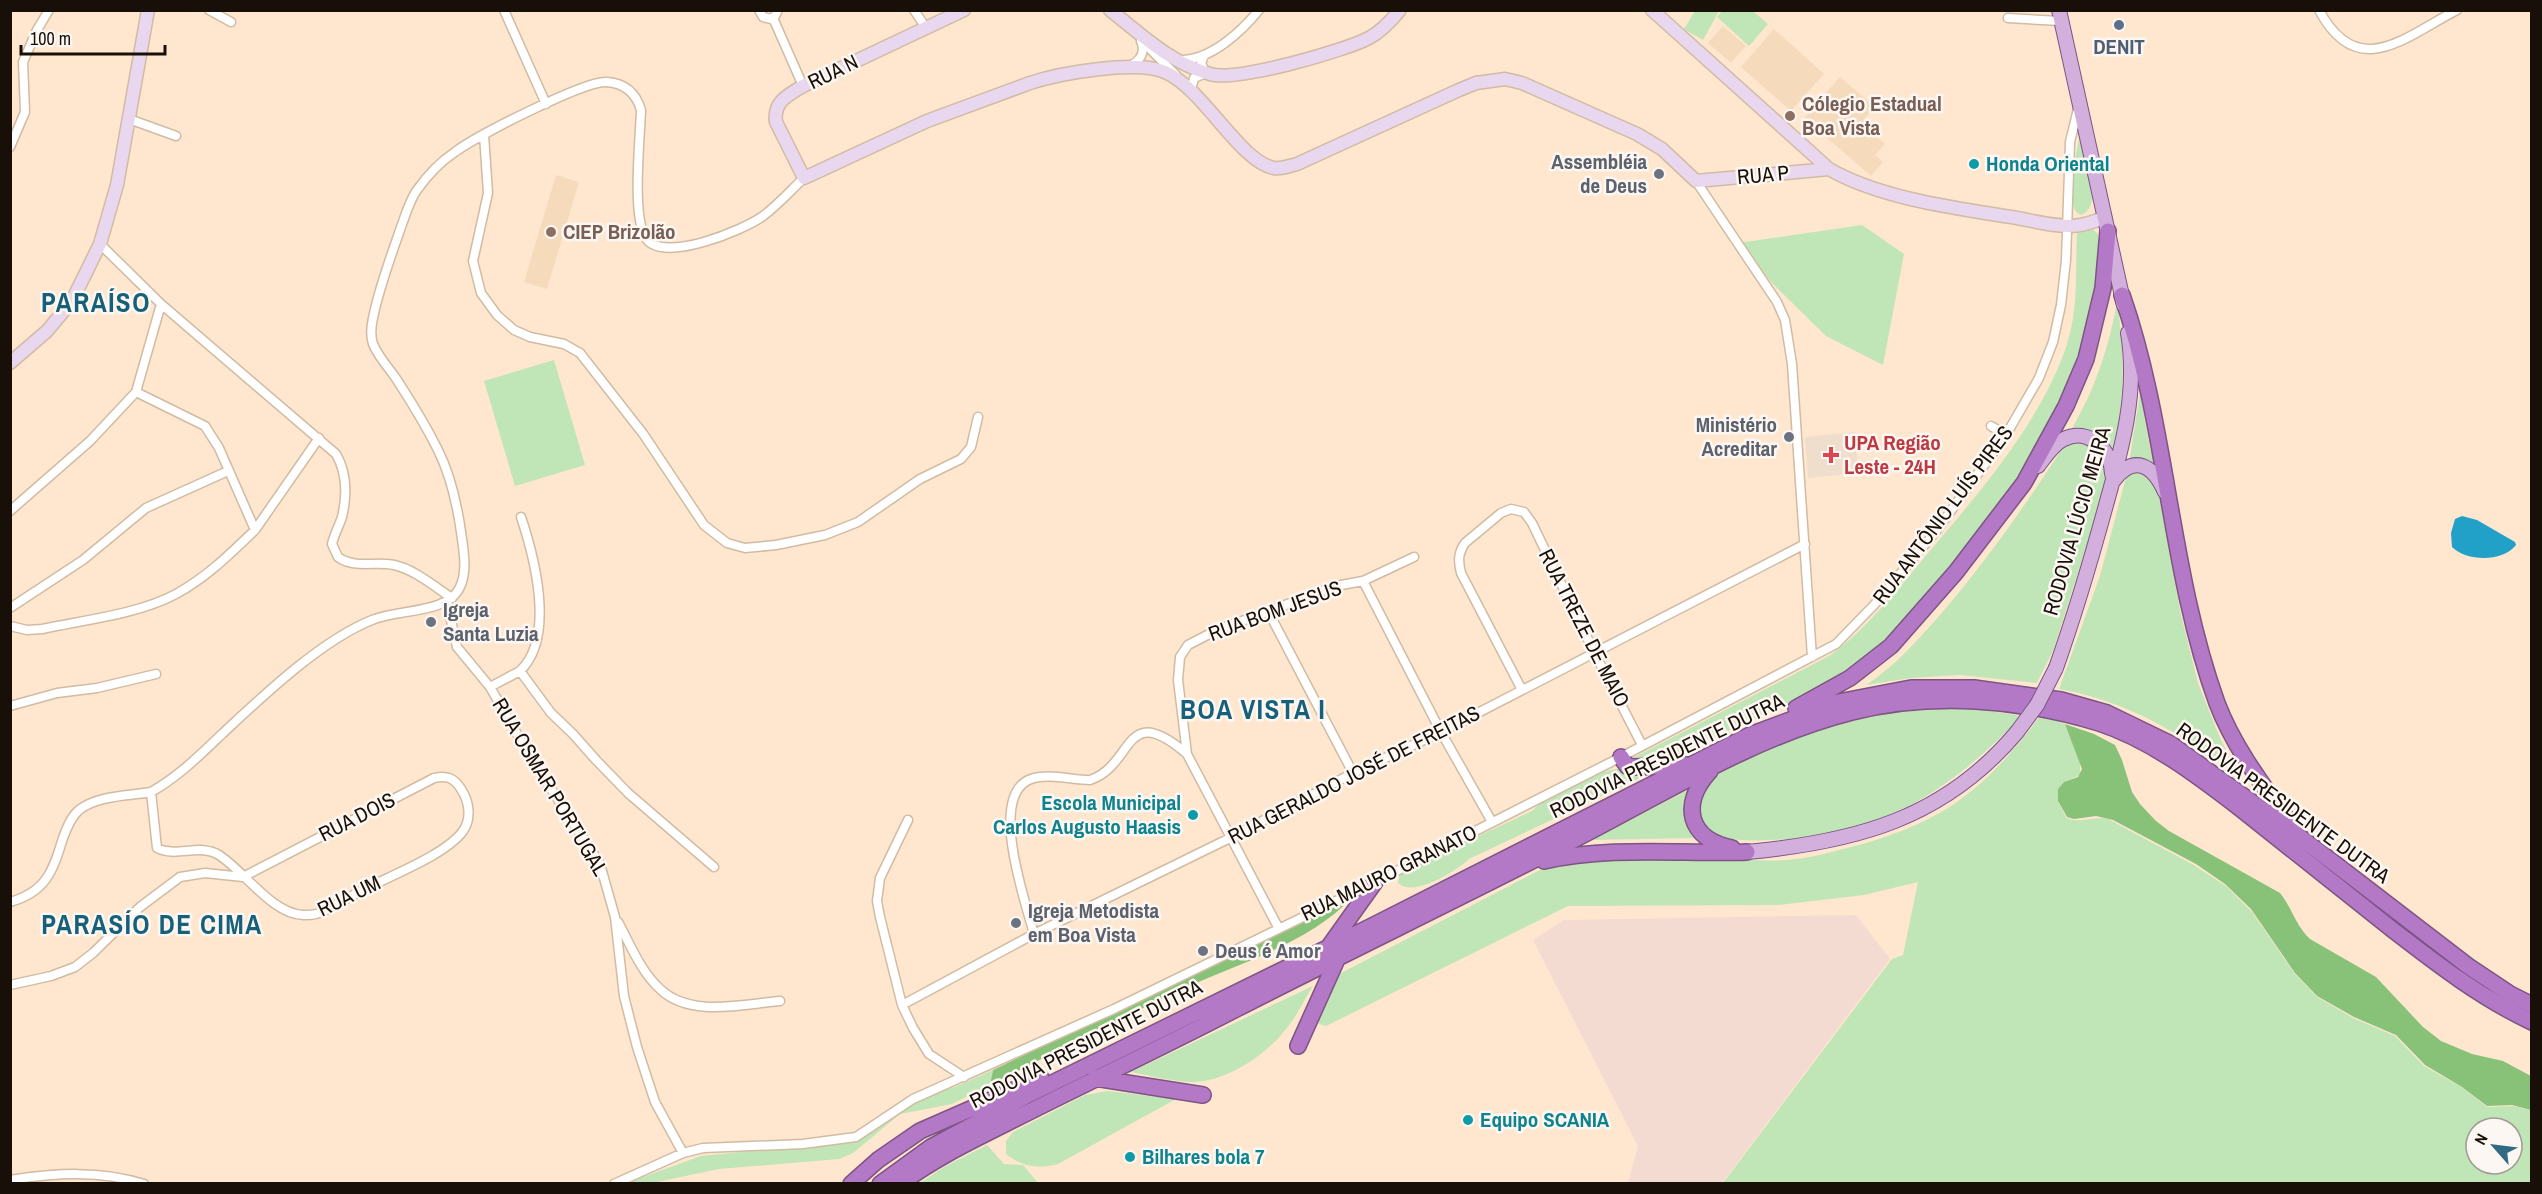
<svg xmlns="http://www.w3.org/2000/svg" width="2542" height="1194" font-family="'Archivo Narrow',sans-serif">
  <rect width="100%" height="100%" fill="#fee7ce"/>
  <path fill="#f5dabc" d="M1723 26 1746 46 1731 63 1708 43Z
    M1774 29 1824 74 1791 111 1741 67Z
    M1840 77 1875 107 1861 123 1885 144 1875 155 1883 162 1871 176 1804 118Z
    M556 175 579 182 547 289 524 282Z"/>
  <path fill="#f4dbd2" d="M1856 915 1890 959 1722 1183H1628L1638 1146 1533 940 1564 920Z"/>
  <path fill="#efdecc" d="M1855 432 1858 473 1808 478 1805 437Z"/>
  <path fill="#c0e5b7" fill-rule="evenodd" d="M1723 10 1753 11 1768 24 1749 46 1717 17Z
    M1695 11H1719L1703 40 1684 29Z
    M2080 135C2085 153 2105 206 2081 215 2062 209 2077 150 2080 135Z
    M1862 225 1904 254 1883 365 1826 336 1772 283 1738 243Z
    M2090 227 2098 234 2100 276 2078 369 2029 461 1962 557 1900 631 1855 667 1811 692 1673 757 1663 759 1633 758 1829 656C1866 630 1895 592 1924 558 1976 496 2042 422 2067 344 2079 307 2075 270 2077 232Z
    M2117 302C2126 359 2124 399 2113 454L2070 432C2095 389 2108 351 2117 302Z
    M554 360 585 465 515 486 484 381Z
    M2140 393 2150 449 2162 477 2129 463Z
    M2082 442 2102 455 2107 479 2099 507 2053 651 2037 683 1960 675 1911 678 1866 685C1895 666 1916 642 1939 616 1985 563 2024 507 2062 449L2072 443Z
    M2140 471 2157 485 2181 615 2198 683 2220 738 2242 781C2189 737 2128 701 2059 689L2100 576 2125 481 2130 473Z
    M1945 708 1978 709 2022 716C1956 784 1895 828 1799 838 1769 841 1741 842 1712 836L1696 814 1710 775C1762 750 1818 726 1876 715 1898 711 1922 711 1945 708Z
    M2040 716 2065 724 2080 760V775L2064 782 2058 789V801L2066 818C2079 824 2094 816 2108 819L2192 864 2226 886 2252 912 2295 974 2317 997 2353 1018 2395 1036 2424 1066 2463 1088 2487 1107 2513 1106 2531 1110V1183H1723L1892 959 1903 955 1918 882 1864 895 1779 905 1568 906 1326 1026 1319 1024C1318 1009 1331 981 1343 972L1544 868 1563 862C1607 860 1652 856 1696 857 1726 858 1756 862 1787 860 1812 858 1835 851 1859 845 1947 820 1985 789 2040 716ZM2476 1128H2512V1164H2476Z
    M1616 769 1657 770 1469 859C1456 871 1414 898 1398 883L1400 873 1532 811C1550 793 1591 773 1616 769Z
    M1690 789C1682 806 1682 826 1697 838L1591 840Z
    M1313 986C1304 1000 1297 1016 1286 1029 1266 1055 1225 1083 1191 1082 1171 1081 1151 1076 1131 1072Z
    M993 1070 990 1085 952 1104 900 1114 853 1153 839 1159 719 1169 652 1183 624 1184 701 1156 852 1141 925 1095 955 1087Z
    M1108 1091 1176 1099 1058 1164C1039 1169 1022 1167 1006 1154V1141L1013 1132 1085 1095Z
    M987 1145 1004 1164 1023 1165 1038 1183H920L944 1167Z"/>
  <path fill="#88c278" d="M2065 724 2094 734 2115 745 2122 760 2132 792 2140 804 2156 821 2169 831 2280 893C2292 908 2296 926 2310 939L2376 977 2423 1027 2441 1041 2472 1054 2503 1061 2531 1076V1110L2512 1105 2487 1106 2462 1087 2425 1065 2396 1035 2354 1017 2317 996 2295 973 2251 909 2225 884 2196 864 2113 820 2096 816 2074 819 2067 817 2058 801V789L2064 782 2078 777 2082 769Z
    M1352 897C1310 944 1237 963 1181 990 1117 1020 1054 1053 990 1085L993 1070Z"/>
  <path fill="#21a0c8" d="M2462 516 2477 520 2515 542 2516 545C2503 562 2467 562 2452 547L2451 533 2455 519Z"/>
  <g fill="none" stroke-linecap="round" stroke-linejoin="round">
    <g stroke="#d1bba3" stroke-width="11">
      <path id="street" d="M209 10 231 22
        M504 10 546 104
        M759 10 763 17 771 19 775 16 778 10
        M914 10 926 28
        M2319 10C2358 83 2406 36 2457 10
        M773 18 803 86
        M2008 18 2060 21
        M1147 46 1176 75
        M1181 60C1211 60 1241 32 1259 10
        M1130 66C1140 61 1146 52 1141 41
        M1191 90 1194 78 1206 73 1201 64 1204 55
        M129 119 176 136
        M484 135 488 193 473 261 481 293 497 315 514 330 530 337 564 344 580 353 644 435 704 525 727 543 745 548 776 545 825 535 858 522 920 479 961 459 971 447 978 417
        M10 147 25 112 23 62 37 30 49 10
        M1696 181 1777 302 1785 320 1792 364 1812 657
        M100 244 161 304 336 454C347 473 347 496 342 517 339 526 334 535 332 544L338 557C354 569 375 561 394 565 414 569 435 587 452 598
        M1991 426 2006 435
        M10 511 90 441 136 392 161 304
        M255 530 319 438
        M1363 581 1441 732 1492 822
        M447 602 457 647 490 687 529 755 600 864 615 917 624 996 637 1047 655 1102 683 1153
        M10 608 83 560 146 508 228 471
        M1268 611 1353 773
        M10 626 27 630 42 629C84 620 139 614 176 594 207 577 230 554 255 530L219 448 205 426 136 392
        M520 671C556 637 534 556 521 517
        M490 687 520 671 551 713 573 734 596 760 628 793 714 867
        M1522 690 1461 573C1458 561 1458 553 1465 543L1501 513 1511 509 1524 512 1532 523 1595 654 1642 745
        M10 706 57 693 97 688 156 674
        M908 820 880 878 877 901 880 917 902 1005 913 1028 929 1054 964 1077
        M10 902C46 892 53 871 63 838 67 827 71 817 79 810 98 795 129 796 151 792 178 777 200 755 222 734 263 696 320 641 372 620 397 609 448 614 460 587 467 573 464 553 462 539 458 508 452 478 438 450 426 426 412 403 397 380 389 368 379 358 373 344 370 335 371 327 373 318 379 288 390 259 400 230 405 217 409 201 417 190 427 176 440 162 455 152 476 136 584 81 606 82 625 83 636 93 641 110 640 140 632 213 645 237 661 265 744 230 763 216 778 205 791 190 804 178
        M618 922C630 944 641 972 660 989 690 1018 743 1004 780 1001
        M1278 927 1187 754 1178 680 1180 657 1188 645 1215 631 1336 586 1363 581 1414 557
        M1034 934C1026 903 987 795 1031 779 1048 773 1072 780 1090 780 1135 765 1123 699 1187 754
        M10 985 51 976 75 967 93 953 140 907 180 877 205 873 243 877 434 778C447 775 454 778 461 789 469 801 472 818 463 831 445 856 384 878 357 893 344 900 330 910 316 914 312 915 307 915 303 915 272 914 244 871 219 855 200 843 176 858 157 848L151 792
        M902 1005 1034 934 1232 837 1353 773 1441 732 1805 544
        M10 1180C56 1173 100 1170 144 1184
        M614 1184 683 1153 703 1148 803 1144 856 1137 913 1099 1114 1009 1375 882 1621 757 1836 644 1874 605 1937 530 2006 435 2039 378 2053 342 2061 305 2066 260 2070 142 2078 109"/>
    </g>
    <g stroke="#d1bba3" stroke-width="15">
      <path id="secondary" d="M964 10 803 86C788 95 773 102 776 122L804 178 927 121 1030 83C1060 73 1136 60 1165 72 1203 88 1240 162 1274 168 1282 169 1289 166 1297 164L1459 90 1476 83 1505 79 1522 83 1637 134 1662 149 1696 181 1829 169
        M1110 10C1142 35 1170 63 1210 74 1236 82 1344 51 1369 38 1382 31 1391 21 1400 10
        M1652 10 1829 169C1879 198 1954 208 2011 217 2030 220 2050 226 2070 226 2082 226 2094 222 2105 217
        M10 363 47 331 72 301 100 244 117 185 148 10"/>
    </g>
    <g stroke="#7d5484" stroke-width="16">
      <path id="primary" d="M2059 10 2124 305
        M2038 466C2045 457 2053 444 2064 439 2088 427 2112 450 2112 474
        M2114 480C2134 454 2153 465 2165 492
        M2056 668C2075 614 2091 560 2106 505 2122 448 2138 392 2128 333
        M1747 852C1855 842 1944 819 2017 732"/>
    </g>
    <g stroke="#7d5484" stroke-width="18">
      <path id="highway" d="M2122 295C2168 427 2169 571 2217 703 2234 748 2265 788 2293 827
        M1796 708 1850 678 1891 646 1956 572 2024 483 2066 406 2086 359 2103 288 2108 231
        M1621 757 1627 766 1635 767 1686 765
        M1710 771C1680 804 1688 839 1732 848
        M1544 861C1610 846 1679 854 1747 852
        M1330 945 1375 882
        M1298 1046 1338 957
        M1095 1078 1203 1095
        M851 1184 878 1160 920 1131 1041 1078
        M880 1184 931 1147 1030 1094 1370 927 1750 735 1838 702 1911 688H1974L2061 700 2107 713 2171 744 2300 837 2468 966 2510 994 2532 1005
        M900 1184C938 1156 979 1137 1021 1116 1092 1080 1165 1046 1236 1009 1352 950 1468 894 1583 835 1670 790 1757 736 1852 712 1933 692 2020 699 2099 723 2151 740 2198 776 2241 809 2292 849 2342 890 2393 930 2437 964 2481 998 2532 1022"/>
    </g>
    <use href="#street" stroke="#fff" stroke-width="8"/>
    <use href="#secondary" stroke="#e8d7ee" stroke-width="12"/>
    <use href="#primary" stroke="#d2afdd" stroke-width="14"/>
    <use href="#highway" stroke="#b479c6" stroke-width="15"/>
    <g stroke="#7d5484" stroke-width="16" stroke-linecap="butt">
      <path id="primary-bridge" d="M2017 732 2037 705 2056 668"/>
    </g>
    <use href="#primary-bridge" stroke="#d2afdd" stroke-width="14"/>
  </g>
  <circle fill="#5c6f8a" stroke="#fcf7f2" stroke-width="2" cx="2119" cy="25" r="6"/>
  <g fill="#8d6e63" stroke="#fcf7f2" stroke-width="2">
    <circle cx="1790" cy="116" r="6"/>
    <circle cx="551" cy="232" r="6"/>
  </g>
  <g fill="#0f9aa8" stroke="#fcf7f2" stroke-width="2">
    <circle cx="1974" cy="164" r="6"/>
    <circle cx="1193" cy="815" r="6"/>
    <circle cx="1468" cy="1120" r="6"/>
    <circle cx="1130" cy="1157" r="6"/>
  </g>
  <g fill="#6b7280" stroke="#fcf7f2" stroke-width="2">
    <circle cx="1659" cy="174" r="6"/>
    <circle cx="1789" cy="437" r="6"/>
    <circle cx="431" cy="622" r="6"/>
    <circle cx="1016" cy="923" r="6"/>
    <circle cx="1203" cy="951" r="6"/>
  </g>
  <path fill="#e0444e" stroke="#fcf7f2" stroke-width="2" d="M1828 446h6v6h6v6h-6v6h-6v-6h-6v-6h6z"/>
  <g text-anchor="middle" stroke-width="5" stroke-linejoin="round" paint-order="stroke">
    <g font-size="21" font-weight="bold" fill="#4e5e75" stroke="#fcf7f2">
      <text x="2119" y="54">DENIT</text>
    </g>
    <g font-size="21" fill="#181008" stroke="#fcf7f2">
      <text transform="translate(833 72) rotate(-26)" y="7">RUA N</text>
      <text transform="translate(1763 175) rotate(-5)" y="7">RUA P</text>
      <text transform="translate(1943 515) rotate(-53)" y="7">RUA ANTÔNIO LUÍS PIRES</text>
      <text transform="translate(2077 521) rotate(-74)" y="7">RODOVIA LÚCIO MEIRA</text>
      <text transform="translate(1275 611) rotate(-20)" y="7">RUA BOM JESUS</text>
      <text transform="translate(1584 628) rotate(63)" y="7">RUA TREZE DE MAIO</text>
      <text transform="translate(1667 756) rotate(-26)" y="7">RODOVIA PRESIDENTE DUTRA</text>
      <text transform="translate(1354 775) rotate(-27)" y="7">RUA GERALDO JOSÉ DE FREITAS</text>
      <text transform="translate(550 787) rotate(59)" y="7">RUA OSMAR PORTUGAL</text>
      <text transform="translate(2283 803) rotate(36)" y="7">RODOVIA PRESIDENTE DUTRA</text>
      <text transform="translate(357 817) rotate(-27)" y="7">RUA DOIS</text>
      <text transform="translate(1389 873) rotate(-26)" y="7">RUA MAURO GRANATO</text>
      <text transform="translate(349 896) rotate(-26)" y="7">RUA UM</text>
      <text transform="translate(1086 1044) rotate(-27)" y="7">RODOVIA PRESIDENTE DUTRA</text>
    </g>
    <g font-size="21" font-weight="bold" fill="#785e54" stroke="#fcf7f2" text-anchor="start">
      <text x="1802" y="111">Cólegio Estadual<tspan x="1802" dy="24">Boa Vista</tspan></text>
      <text x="563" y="239">CIEP Brizolão</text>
    </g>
    <g font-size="21" font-weight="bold" fill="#5b616d" stroke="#fcf7f2" text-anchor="start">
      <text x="1647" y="169" text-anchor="end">Assembléia<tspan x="1647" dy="24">de Deus</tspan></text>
      <text x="1777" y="432" text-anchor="end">Ministério<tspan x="1777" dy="24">Acreditar</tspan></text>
      <text x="443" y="617">Igreja<tspan x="443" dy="24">Santa Luzia</tspan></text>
      <text x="1028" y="918">Igreja Metodista<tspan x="1028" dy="24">em Boa Vista</tspan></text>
      <text x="1215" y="958">Deus é Amor</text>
    </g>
    <g font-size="21" font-weight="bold" fill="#0d838f" stroke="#fcf7f2" text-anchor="start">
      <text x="1986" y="171">Honda Oriental</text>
      <text x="1181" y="810" text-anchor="end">Escola Municipal<tspan x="1181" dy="24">Carlos Augusto Haasis</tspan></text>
      <text x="1480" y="1127">Equipo SCANIA</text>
      <text x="1142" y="1164">Bilhares bola 7</text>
    </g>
    <g font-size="21" font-weight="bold" fill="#be3a42" stroke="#fcf7f2" text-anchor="start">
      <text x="1844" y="450">UPA Região<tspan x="1844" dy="24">Leste - 24H</tspan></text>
    </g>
    <g font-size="27" font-weight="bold" letter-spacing="1.5" fill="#17607a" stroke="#fcf7f2">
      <text x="96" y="312">PARAÍSO</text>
      <text x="1253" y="719">BOA VISTA I</text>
      <text x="152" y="934">PARASÍO DE CIMA</text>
    </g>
  </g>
  <rect width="2542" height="1194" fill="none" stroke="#181008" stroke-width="24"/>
  <g transform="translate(2494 1146) rotate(298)"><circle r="28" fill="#fcf7f2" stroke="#a19b94" stroke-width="1.5"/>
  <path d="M0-4.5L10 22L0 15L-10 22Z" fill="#306b83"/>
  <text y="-9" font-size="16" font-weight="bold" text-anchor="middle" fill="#181008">N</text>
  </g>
  <path d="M21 45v9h144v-9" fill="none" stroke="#181008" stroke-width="3"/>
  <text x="30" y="45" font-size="18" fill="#181008" stroke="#fcf7f2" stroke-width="4.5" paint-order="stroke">100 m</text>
</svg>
